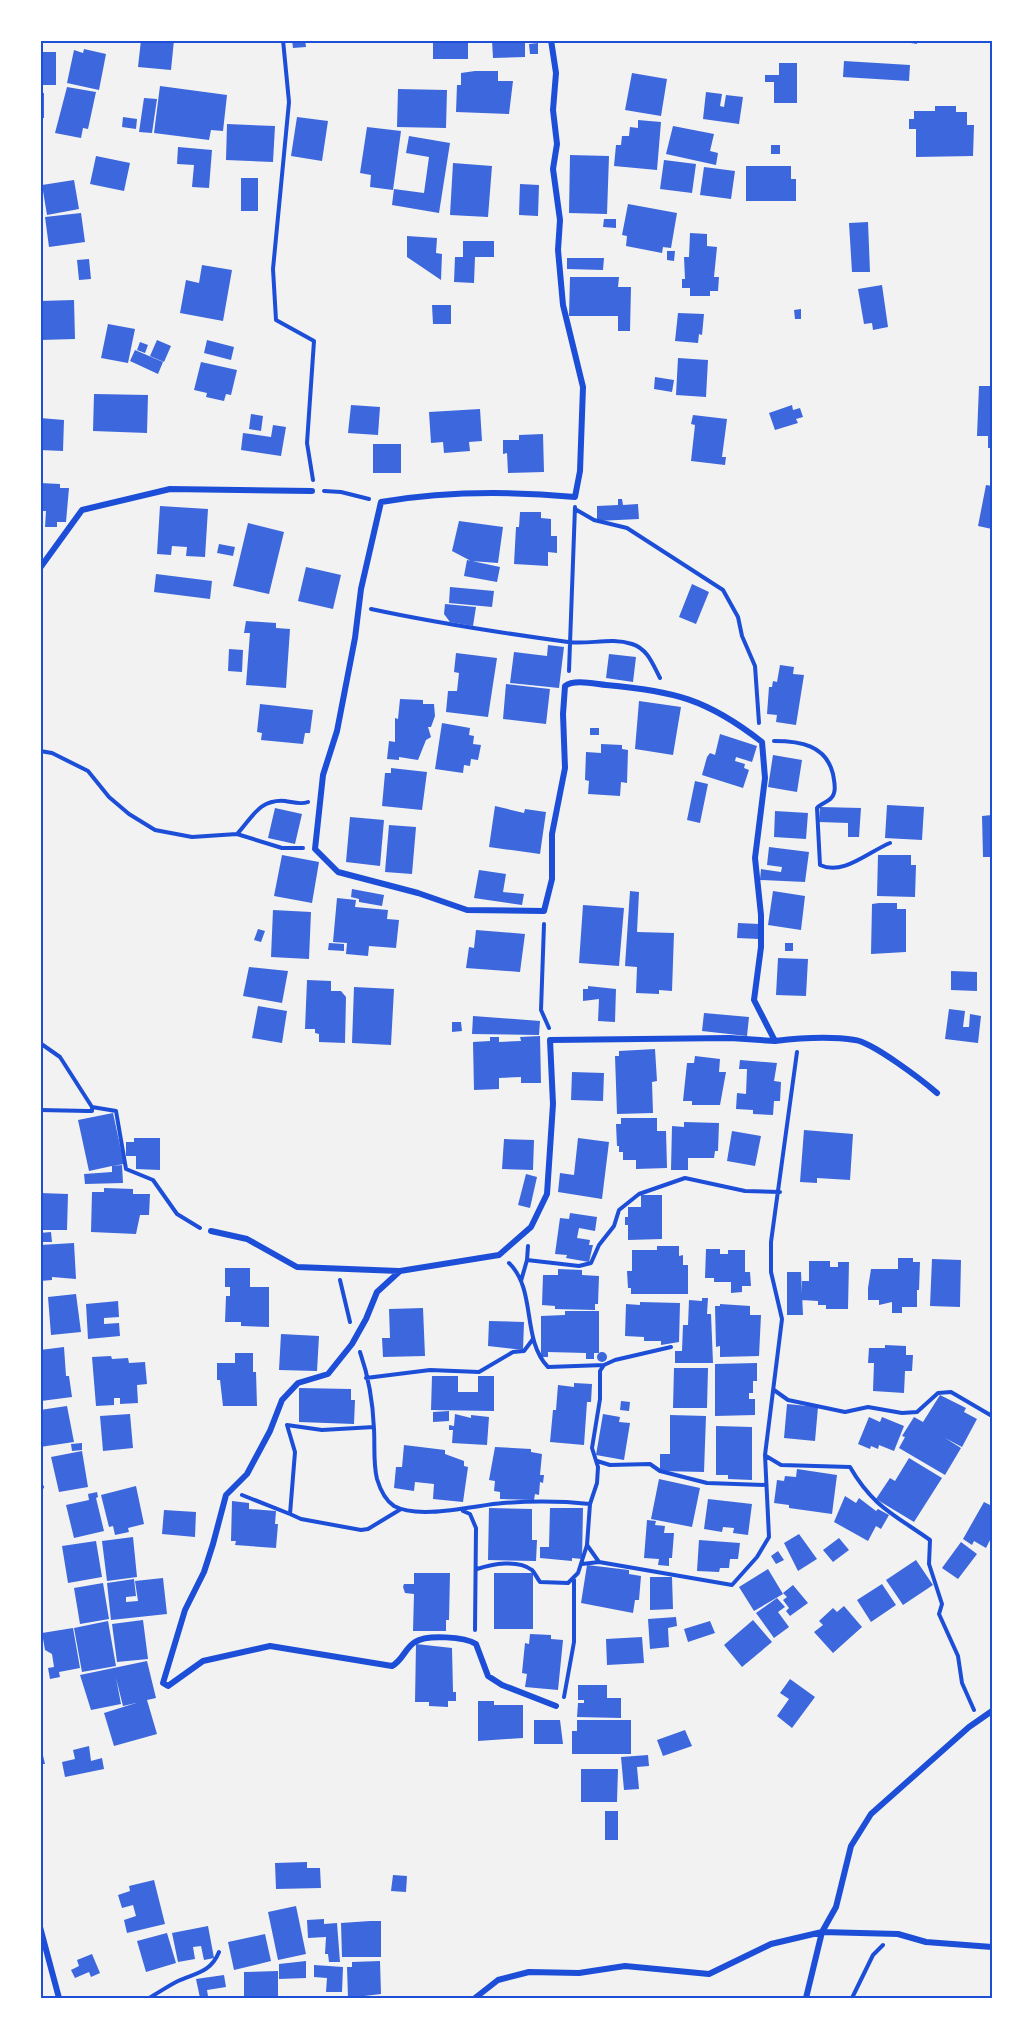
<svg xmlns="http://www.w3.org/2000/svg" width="1033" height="2039" font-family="'Fira Sans',sans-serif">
  <rect width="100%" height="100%" fill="#f2f2f2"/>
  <path fill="#3d67dc" d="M141 40H174L171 70 138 67Z
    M292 40H305L306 47 293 48Z
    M433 40H468V59H433Z
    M492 40H525V57L493 58Z
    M891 40H917V44Z
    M538 43V54H530L529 44Z
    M84 49 106 54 99 90 67 83 74 50 83 53Z
    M40 52H56V85H40Z
    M844 61 910 65 909 81 843 77Z
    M779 63H797V103H774V82H765V75H779Z
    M475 71H498V81H513L509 114 456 112 457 85H461V73Z
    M632 73 667 79 661 116 625 110Z
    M160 86 227 95 223 131 211 130 209 140 154 133Z
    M67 87 96 92 88 129 83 128 81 138 55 133Z
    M398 89 447 90 446 128 397 127Z
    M706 92 722 94 720 106 724 107 726 95 743 97 739 124 703 119Z
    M40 93H44V118H40Z
    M144 98 157 99 152 133 139 132Z
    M935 106H956V112H967V125H974L973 156 916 157V129H909V119H914V111H935Z
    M123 117 137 119 136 129 122 127Z
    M297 117 328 121 322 161 291 156Z
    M638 120 661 122 657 170 614 166 616 145H621L622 136H629L630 127 638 128Z
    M227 124 275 126 273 162 226 160Z
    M673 126 714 134 710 151 718 153 716 165 666 154Z
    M367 127 401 131 393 190 370 187 371 175 360 173Z
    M409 136 450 143 439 213 392 205 394 189 424 193 429 157 406 153Z
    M771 145H780V154H771Z
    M178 147 212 150 209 188 192 187 194 165 177 164Z
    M570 155 609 156 607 214 569 213Z
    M96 156 130 163 124 191 90 184Z
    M664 160 696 164 692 193 660 189Z
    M453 163 492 166 488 217 450 215Z
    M746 166H791V179H796V201H746Z
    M704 167 735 171 731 199 700 195Z
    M241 178H258V211H241Z
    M74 180 79 209 47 215 42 185Z
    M520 184 539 185 538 216 519 215Z
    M628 204 677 213 671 248 663 247 662 253 626 246 627 236 622 235Z
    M81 213 85 242 49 247 45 217Z
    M604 219H616V228L603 227Z
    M868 222 870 272H852L849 223Z
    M690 233 707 234V246L717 247 714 277H719L718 291H710V296H690V288H682V279H685L684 257H689Z
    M407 236 437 238 436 253 442 254 441 280 407 257Z
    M463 241H494V257H475L474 283 454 282 455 257H463Z
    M667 251H675L674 261 667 260Z
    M567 258H604L603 270 567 269Z
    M89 259 91 279 79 280 77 260Z
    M202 265 232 270 223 321 180 313 186 280 199 283Z
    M570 277H619L618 287H631L630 331H618V316H569Z
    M882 285 888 327 873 330 872 323 864 324 858 289Z
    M74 300 75 339 40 340V301Z
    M432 305H451V324H433Z
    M801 309V319H795L794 310Z
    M678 313 704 314 702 335 699 334 698 343 675 341Z
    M108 324 135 329 128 363 101 358Z
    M157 340 171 346 164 362 150 356Z
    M207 340 234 347 231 360 204 353Z
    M140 342 148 345 145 353 137 350Z
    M135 350 163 362 158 374 130 361Z
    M678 358 708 360 706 397 676 395Z
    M201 362 237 370 231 395 226 394 224 401 206 397 207 393 194 390Z
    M655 377 674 380 672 392 654 389Z
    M979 386H992V448H988V436H977Z
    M94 394 148 395 147 433 93 431Z
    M351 405 380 407 378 435 348 433Z
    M792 405 793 410 800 408 803 417 796 419 798 423 775 430 769 413Z
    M480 409 482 441 469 442 470 451 444 453 443 442 431 443 429 412Z
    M251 414 263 416 261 431 249 429Z
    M693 415 727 419 722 457H726L725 465 691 461 695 425 691 424Z
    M40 418 64 420 63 451 40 450Z
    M273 425 286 427 281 456 241 450 243 433 271 437Z
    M543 434 544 472 508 473 507 453 503 454V440H519V435Z
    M373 444H401V473H373Z
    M40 483 60 484V488H69L66 522H57V527H45L46 511H40Z
    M986 485 992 486V529L978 526Z
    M618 499H622L623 505 638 504 639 519 597 521V506L618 505Z
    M160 506 208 509 205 557 186 556 187 547 172 546 171 555 157 554Z
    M520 512H541V518L551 519V536H557V553L548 552V566L514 564 516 527H519Z
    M459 521 503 527 498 563 471 561 452 551Z
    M248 523 284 532 269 594 233 586Z
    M219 544 235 547 233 556 217 553Z
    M467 560 500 567 497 582 464 576Z
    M306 567 341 575 333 609 298 601Z
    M156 574 212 581 210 599 154 592Z
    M692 584 709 592 696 624 679 617Z
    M450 587 494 591 492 607 449 603Z
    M445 604 476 607 473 626 450 622 444 614Z
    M246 621 276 623V628L290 629 286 688 246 685 250 633H244Z
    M548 645 564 647 559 688 510 683 514 652 547 656Z
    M229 649 243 650 242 672 228 671Z
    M456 653 497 658 488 717 446 712 448 691H457L459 673 454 672Z
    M609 654 636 657 633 682 606 678Z
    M780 665 794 667 793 674 804 675 796 725 776 722 777 715 767 714 769 687H772L773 681 777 682Z
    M506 684 550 689 546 724 503 719Z
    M400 699 423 700V704H434L435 716 431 727H428L431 737 426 740 418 760 399 757V760L387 759 389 741 395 742V718L398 719Z
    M639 701 681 707 673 755 635 749Z
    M260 704 313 710 310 733H305L303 744 261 740 262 733 257 732Z
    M442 723 470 728 469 735 474 736 473 744 481 745 478 760 471 759 470 766 464 765 463 773 435 769Z
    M590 728H599V735H590Z
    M720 734 757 746 752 762 736 757 735 761 745 764 744 768 749 770 743 788 702 775 707 757 710 753 715 755Z
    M601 744 622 745V749L628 750 627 783 621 782 620 796 588 794 589 781 585 780 586 752 601 753Z
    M773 755 802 760 797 792 768 787Z
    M391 768 427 772 422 810 382 806 385 773H391Z
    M695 781 708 784 700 823 687 820Z
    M887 805 924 807 922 840 885 838Z
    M495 806 524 813 525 809 546 812 540 854 489 847Z
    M820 807 861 808 859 837H848V823L819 822Z
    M275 808 302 814 295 844 268 838Z
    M775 811 808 813 806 839 774 837Z
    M992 815V857H983L982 816Z
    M350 817 384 820 380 866 346 862Z
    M389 825 416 827 412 874 385 872Z
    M769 847 809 852 805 882 760 880 761 869 781 872 782 867 767 865Z
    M282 855 319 862 312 903 274 896Z
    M878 855H911V865H916L915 897 877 896Z
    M479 870 506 874 503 892 524 894 522 905 474 898Z
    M352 889 384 895 382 906 359 902V899L351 897Z
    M630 891 639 892 637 932 674 933 672 991 659 990V994L636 993 637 967 625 966Z
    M773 891 805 896 801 930 768 925Z
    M337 898 356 900 355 907 388 910 387 919 399 920 396 948 369 946 368 956 346 954 347 943 333 942Z
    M879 903H897V909H906V952L871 954 872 904Z
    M583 905 624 908 619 966 579 963Z
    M273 910 311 912 309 959 271 957Z
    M738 923 759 924V939L737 938Z
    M258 929 265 931 261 942 254 940Z
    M476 930 525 934 520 972 466 968 469 947 474 948Z
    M329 943 344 944V951L328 950Z
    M785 943H793V951H785Z
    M778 958 808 959 806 996 776 995Z
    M249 967 288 971 282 1003 243 996Z
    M951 971 977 972V991L951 990Z
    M307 980 331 981V991H341L346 997 345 1043 319 1042V1034L315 1033V1029H305Z
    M588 986 616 989 615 1022 598 1021 599 999 583 1001V989H588Z
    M354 987 394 989 391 1045 352 1043Z
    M258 1006 287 1011 282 1043 252 1038Z
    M949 1009 965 1011 963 1027H969L970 1014 981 1016 978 1043 945 1039Z
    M704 1013 749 1017 747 1036 702 1031Z
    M473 1016 540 1021 539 1035 472 1034Z
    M452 1022H461L462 1031 452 1032Z
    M540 1036 541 1083H521V1077L499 1078V1089L474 1090 473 1042 490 1041V1037H499V1042L521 1041 520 1037Z
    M655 1049 657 1081 652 1082 653 1113 617 1114 615 1056H619V1051Z
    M695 1056 720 1059 719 1072H726L720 1105H692V1101H683L687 1063H694Z
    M740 1060 777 1063 774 1081 781 1082 780 1101H774L773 1115 753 1114V1110L736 1109 737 1093 746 1094 747 1069H739Z
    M572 1072 604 1073 603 1101 571 1100Z
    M113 1113 124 1164 112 1166 122 1165 123 1183 85 1184 84 1174 112 1172V1166L89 1171 78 1120Z
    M621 1118H657V1131H666L667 1168 636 1169V1160H623V1152H619V1146H617L616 1124H621Z
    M684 1122 719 1123 718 1151H715L714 1158H688V1170H671L672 1126 684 1127Z
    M804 1130 853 1134 850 1180 817 1178V1183L800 1182Z
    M732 1131 761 1136 755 1166 727 1161Z
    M134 1138H160V1170L136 1169V1156H126V1142H134Z
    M578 1138 609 1142 602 1199 558 1192 560 1173 574 1175Z
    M504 1139 534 1140 533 1170 502 1169Z
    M526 1174 537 1177 530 1208 518 1205Z
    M104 1188 133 1189V1194H150L149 1215H140L136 1234 91 1232 92 1192H104Z
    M40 1193 68 1194 67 1230H40Z
    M641 1195H662V1239L628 1240V1225H625V1217H628V1207H641Z
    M570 1213 597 1217 595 1231 579 1228 577 1238 590 1240 589 1245H593L589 1262 566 1258 567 1255 555 1254 560 1218 569 1219Z
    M51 1232 52 1242H40V1233Z
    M74 1243 76 1279 52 1277V1280L40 1281V1245Z
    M657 1246H679V1256L683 1255V1265H688V1294H631V1288H628L627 1271H632V1250H657Z
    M706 1249H720V1254H728V1250H745V1272H750L751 1286H742V1292L731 1293V1282H714V1278H705Z
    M898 1258H913V1262H920L919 1290H917V1307H902V1313H892V1302L879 1305V1300H868V1288L871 1269H898Z
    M932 1259 961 1260 960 1307 930 1306Z
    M809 1261H830V1267H838V1262H849L848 1309H826V1305H818V1301L802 1300V1281H809Z
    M225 1268H250V1287H269V1327L241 1326V1322H225L226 1296H230V1287H225Z
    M558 1269 582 1270V1275L599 1276 598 1304H595V1310L555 1309V1306L542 1305 543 1275H558Z
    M787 1272H801L803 1315H787Z
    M76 1294 81 1332 51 1335 48 1297Z
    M702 1298H708L707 1314H711L713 1363H675V1351H682L683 1325H688L689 1300 702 1301Z
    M118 1301 119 1317 104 1318V1324L119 1323 120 1336 88 1339 86 1304Z
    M640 1302 680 1303 679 1342 661 1345V1341H644V1337L625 1336 626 1304 640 1305Z
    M720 1304 750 1306V1315H761L759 1356 720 1357V1346L716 1347 715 1306H720Z
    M423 1308 425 1356 383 1357 382 1338H390L389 1309Z
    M565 1311H599V1353H594V1359H586V1353L548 1352V1357H541V1316L565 1315Z
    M489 1321 524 1322 523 1350 488 1346Z
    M281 1334 319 1336 317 1371 279 1370Z
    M885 1345 906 1346V1355H913L912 1371H905L904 1393 873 1391 874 1363H868L869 1348H885Z
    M64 1347 66 1376H69L72 1397 41 1401 40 1350Z
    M597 1357a5 5 0 1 1 10 0a5 5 0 1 1-10 0Z
    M235 1353H253V1372H256L257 1406H223L220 1380H217V1363H235Z
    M111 1356 112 1359 128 1358 129 1363 145 1362 147 1384 137 1385 138 1403 120 1404V1398H114V1405L96 1406 92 1357Z
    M757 1363V1381H753V1393H749V1399H755V1415L715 1416V1364Z
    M674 1368H708L707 1408H673Z
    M432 1376H458V1392H478V1376H494V1411L431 1410Z
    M574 1383 592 1384 591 1402H587L584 1445 550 1442 553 1410H556L558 1385 574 1387Z
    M299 1388 351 1389V1400H355L354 1424 299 1422Z
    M940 1395 966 1408 964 1412 977 1419 962 1447 945 1438 961 1448 945 1475 899 1448 905 1437 902 1436 914 1417 923 1422Z
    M621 1401 630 1402 629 1411 620 1410Z
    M787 1404 818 1407 815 1441 784 1438Z
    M67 1406 74 1442 40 1447V1410Z
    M449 1411V1421L433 1422V1412Z
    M130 1414 133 1448 103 1451 100 1416Z
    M455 1414 471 1418V1415L489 1417 487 1445 452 1443 453 1430H449V1425L454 1426Z
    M603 1414 620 1417 619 1422 630 1423 624 1460 596 1455Z
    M670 1415 706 1416 704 1472 660 1471V1454H670Z
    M869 1417 880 1422 882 1417 904 1426 894 1451 879 1445 878 1449 871 1446 870 1449 858 1444Z
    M716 1426 752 1427V1480L728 1479V1475H716Z
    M82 1443V1450L72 1451 71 1444Z
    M404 1445 445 1450V1454L464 1461V1466L468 1467 463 1502 433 1499 434 1484 415 1482 414 1491 394 1488 396 1467H402Z
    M495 1447 531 1449V1452L542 1454 540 1475H544L543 1483 540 1482 539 1495 535 1494 534 1500 500 1499V1492L494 1491 495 1481 489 1480Z
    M82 1451 88 1487 59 1492 51 1457Z
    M909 1458 942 1478 914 1522 876 1499 890 1478 895 1481Z
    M797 1469 837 1475 832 1514 789 1508V1505L774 1503 777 1480 784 1481 785 1476 796 1477Z
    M659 1479 700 1488 692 1527 651 1519Z
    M136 1486 144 1524 128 1528 129 1532 115 1535 113 1526 109 1527 101 1495Z
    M97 1492 98 1497 96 1498 104 1531 74 1538 66 1505 89 1500 88 1494Z
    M845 1496 856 1503 859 1498 876 1511 878 1509 889 1515 881 1529 876 1526 868 1541 834 1522Z
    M708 1499 752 1504 748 1535 733 1533 734 1528 723 1527 722 1532 704 1529Z
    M232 1501 249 1503V1509L276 1511 275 1524H278L276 1548 235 1545 236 1541H231Z
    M984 1502 992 1506V1536L986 1548 974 1541 972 1545 963 1539Z
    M489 1508 532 1509V1540H537L536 1561 488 1560Z
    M550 1508H583L582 1559 572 1558V1561L540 1558V1547H549Z
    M164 1510 196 1512 195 1537 162 1534Z
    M647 1520 656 1521 655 1525 665 1526 664 1533H674L672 1558H669V1566L658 1565 659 1559 644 1558Z
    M799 1534 817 1559 798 1571 784 1543Z
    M133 1537 137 1577 107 1581 102 1541Z
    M839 1538 849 1550 833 1562 823 1550Z
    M699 1540 740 1543 738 1559H730L729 1568H720L719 1572 697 1571Z
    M96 1541 102 1577 68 1583 62 1546Z
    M961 1542 977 1554 958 1579 942 1568Z
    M778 1551 784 1560 776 1564 771 1556Z
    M916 1560 933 1585 903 1605 886 1580Z
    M587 1565 629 1570V1574L641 1576 639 1600H635L633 1613 581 1603Z
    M768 1569 783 1594 754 1611 739 1587Z
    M414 1573H450L449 1620H446V1631H413L414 1594 405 1593 403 1587 404 1584H414Z
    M494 1573H533V1629H494Z
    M650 1577H672L673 1609 650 1610Z
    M163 1578 167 1614 111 1620 107 1583 134 1579 136 1596 126 1597V1602L138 1601 135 1581Z
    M103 1583 109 1619 80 1624 74 1588Z
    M882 1584 896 1605 871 1622 857 1600Z
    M793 1585 808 1603 790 1616 786 1611 789 1608 783 1600 787 1597 783 1593Z
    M777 1598 785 1607 778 1612 789 1627 774 1638 756 1613Z
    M844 1606 862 1627 833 1653 814 1632 823 1625 819 1621 833 1608 837 1612Z
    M676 1617 677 1626 668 1628 669 1647 650 1649 648 1619Z
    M143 1620 148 1659 117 1662 112 1624Z
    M753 1620 772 1642 742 1667 724 1645Z
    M108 1621 116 1666 82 1672 74 1628Z
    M710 1621 715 1633 688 1642 684 1629Z
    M73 1628 80 1668 59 1672 60 1677 50 1679 48 1668 54 1667 52 1654 45 1650 42 1633Z
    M530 1634 551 1635V1639L563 1640 558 1690 525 1687 527 1674 522 1673 525 1643 529 1644Z
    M642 1637 644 1663 607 1665 606 1639Z
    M416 1644 452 1648 453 1692H456V1701H448V1707L429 1706V1702H415Z
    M147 1661 156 1698 147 1700 157 1734 114 1746 104 1713 136 1703 123 1706 116 1678 121 1704 91 1710 80 1675Z
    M790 1679 815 1697 792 1728 777 1716 789 1699 780 1693Z
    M578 1685H607V1698H621V1718L577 1717 578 1703H584V1700H578Z
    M478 1701H494V1705H523V1738L478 1741Z
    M534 1720H560L563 1744H534Z
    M577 1720H631V1754H572V1731H577Z
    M685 1730 692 1746 663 1756 657 1740Z
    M40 1743 45 1764H40Z
    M89 1746 91 1761 102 1758 104 1769 65 1777 62 1762 75 1759 73 1750Z
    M648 1755 649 1766 637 1767 639 1789 624 1790 621 1757Z
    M581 1769H618L617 1802H581Z
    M605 1811H618V1840H605Z
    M307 1862V1868H320L321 1888 276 1889 275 1863Z
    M393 1875 407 1876 406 1892 391 1891Z
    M154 1880 165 1924 127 1933 124 1920 136 1916 133 1905 122 1908 118 1895 130 1891 129 1886Z
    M296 1906 306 1954 278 1960 268 1912Z
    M324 1919V1924L337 1923 340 1962H329L328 1954H325L326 1937 308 1938 307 1920Z
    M370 1921H381V1957H342L341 1923Z
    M208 1926 214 1958 204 1960 201 1946 193 1947 195 1959 178 1962 172 1933Z
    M167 1933 176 1963 146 1972 137 1941Z
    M265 1934 271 1961 234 1970 228 1942Z
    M92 1954 100 1973 91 1977 89 1972 75 1978 71 1970 79 1966 77 1960Z
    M306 1961V1978L279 1979V1964Z
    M380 1961 381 1994 348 1998 347 1967H352V1962Z
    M314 1965 343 1967 342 1992H326L327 1978 314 1977Z
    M278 1971V1998H244V1972Z
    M224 1975 226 1987 207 1990 208 1996 200 1998 196 1979Z"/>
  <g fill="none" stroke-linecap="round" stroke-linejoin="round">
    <path stroke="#1d4ed8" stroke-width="4" d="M283 40 289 102 273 269 276 320 314 341 307 443 313 480
      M324 491 341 492 369 499
      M575 509 594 520 627 528 723 590 738 617 742 636 755 666 759 723
      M371 609C436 623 502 633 568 642 589 645 611 637 632 644 648 649 653 665 660 678
      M569 671 575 507
      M774 741C800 741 826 745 833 774 834 780 836 788 834 793 832 802 822 802 817 808L820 865C843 876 868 852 890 843
      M40 751 52 753 88 771 109 797 129 814 155 830 192 837 237 834 282 848H303
      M237 834C252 818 259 799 285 801 293 802 300 805 308 802
      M544 924 541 1010 549 1028
      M40 1043 60 1057 92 1107V1111H88L40 1110
      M92 1107 116 1111 126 1169 153 1180 177 1214 200 1228
      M527 1260 528 1246
      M509 1263C537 1290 521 1339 548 1367L604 1365
      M340 1280 350 1322
      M521 1281 527 1260 579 1266 591 1263 599 1245 614 1226 619 1210 639 1194 685 1178 745 1191 780 1192
      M671 1347 615 1360 604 1365 600 1371V1399L592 1448 598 1467 597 1483 590 1504 587 1545 599 1562 732 1585 757 1557 769 1537 765 1455 782 1319 771 1272V1242L797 1052
      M360 1352C368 1375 373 1404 374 1429 375 1446 373 1463 377 1479 380 1489 385 1500 394 1506 419 1520 476 1505 503 1503 532 1501 561 1501 590 1504
      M366 1378 430 1370 479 1372 513 1352 524 1351 533 1339
      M774 1390 788 1400 845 1412 868 1407 902 1413 917 1412 938 1393 951 1392 992 1416
      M287 1425 295 1452 290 1514 301 1519 361 1530 368 1529 401 1509
      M287 1425 322 1430 374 1427
      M766 1456 781 1465 850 1467C873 1507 895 1515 930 1540L929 1564 942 1604 939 1614 958 1656 962 1683 974 1710
      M597 1461 610 1465 650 1464 660 1471 707 1483 766 1485
      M40 1487H42
      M242 1495 290 1514
      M463 1511 470 1514 476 1528 475 1630
      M582 1564 599 1562
      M477 1569C492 1564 518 1559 532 1570 535 1573 537 1578 540 1582L568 1583 578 1573 587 1545
      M564 1697 574 1642V1579
      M149 1998C158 1993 168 1986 178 1981 196 1973 211 1972 219 1952
      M852 1998 873 1955 883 1945"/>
    <path stroke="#1d4ed8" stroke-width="6" d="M551 40 556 73 553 110 557 144 553 169 560 220 558 250 563 305 583 387 580 471 575 497C510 491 445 491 381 502L361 589 355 638 337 731 323 775 315 849 338 872 418 893 467 910 544 911 552 879V834L565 768 563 714 565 686C574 679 595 684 606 685 674 691 707 699 762 742L765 778 755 858 761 915V947L754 1000 775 1041 730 1038 550 1040 553 1104 547 1194 531 1227 499 1255 400 1271 377 1292 366 1319 352 1344 328 1374 298 1383 282 1400 270 1431 247 1474 226 1495 213 1544 204 1572 185 1610 163 1683 168 1686 203 1661 270 1646 392 1666C403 1660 405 1648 415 1642 427 1634 465 1637 476 1644L488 1676 502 1685 556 1706
      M40 568 82 510 170 489 312 491
      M775 1041C800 1038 829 1036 855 1040 872 1042 922 1080 937 1093
      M211 1231 247 1239 297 1267 399 1271
      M40 1927 59 1998
      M475 1998 498 1980 529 1972 579 1973 625 1966 709 1974 771 1944 822 1932 898 1934 926 1942 992 1947
      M806 1998 822 1932 836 1907 851 1846 871 1814 969 1727 992 1711"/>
  </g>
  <rect width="1033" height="2039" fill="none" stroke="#ffffff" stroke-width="84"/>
  <rect x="42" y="42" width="949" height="1955" fill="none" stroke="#1d4ed8" stroke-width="2"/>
</svg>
